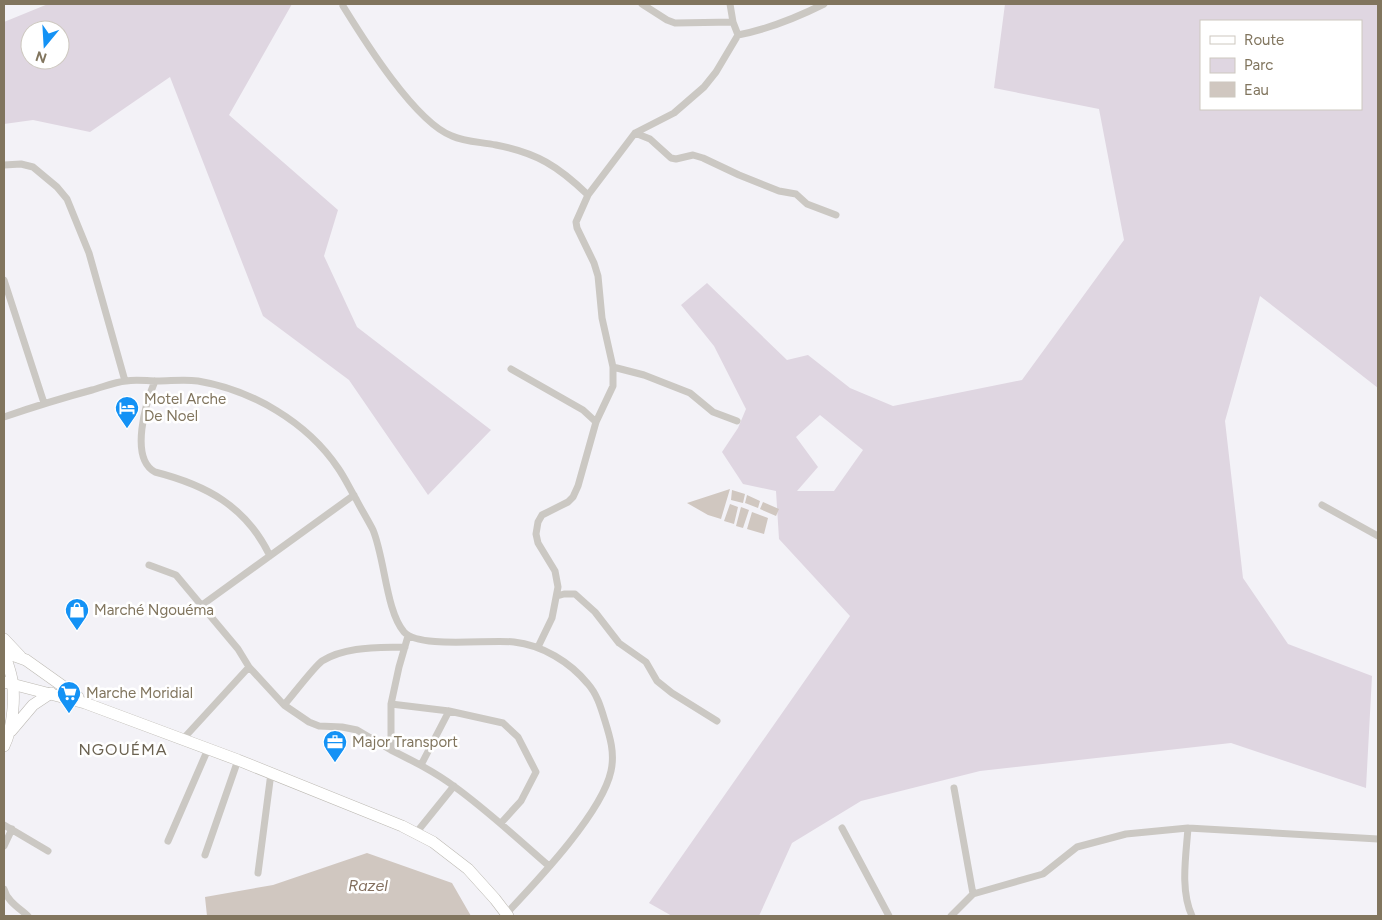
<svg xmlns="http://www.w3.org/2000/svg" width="1382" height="920" font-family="Figtree,sans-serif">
  <rect width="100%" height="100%" fill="#f3f2f7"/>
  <path fill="#dfd6e1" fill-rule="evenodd" d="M48 4H292L229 115 338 210 324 256 357 327 491 430 428 495 349 380 263 316 170 77 90 132 33 120 4 124V22ZM30 30H60V60H30Z
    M1005 4H1378V388L1260 296 1225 421 1243 578 1288 644 1372 676 1366 788 1231 743 980 771 861 801 792 843 759 916H672L649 903 850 616 779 539 776 491 743 484 722 452 738 428 746 409 714 346 681 305 707 283 787 360 808 355 850 388 893 406 1022 380 1124 240 1099 109 994 88ZM1201 21H1361V109H1201ZM820 415 863 450 834 491H797L818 467 796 437Z"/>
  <path fill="#d0c7c0" d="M730 489 721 519 708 515 687 503Z
    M732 490 745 494 743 503 731 500Z
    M747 495 760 501 758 508 745 503Z
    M763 502 779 509 776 516 760 509Z
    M730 504 738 507 734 524 724 521Z
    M741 507 749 510 743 528 736 526Z
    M752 512 768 518 764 534 747 529Z
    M367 853 452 883 471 916H207L205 897 273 885Z"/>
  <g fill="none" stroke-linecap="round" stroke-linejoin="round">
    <g stroke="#bdbab3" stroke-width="12">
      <path id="primary" d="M12 655 26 660 78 697
        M4 682 85 703 238 760 402 826 433 842 468 869 495 899 508 916"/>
    </g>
    <g stroke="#bdbab5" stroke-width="12">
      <path id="trunk" d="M4 639 20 656
        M4 652C6 659 9 667 11 675 16 695 13 728 4 746
        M11 731 33 705 51 693"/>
    </g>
    <path stroke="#cbc8c3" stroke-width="7" d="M642 4 667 20 675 23 733 22
      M343 6C364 40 415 122 452 136 465 142 482 142 496 145 537 153 558 166 588 195
      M738 35C769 29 796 18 824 4
      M635 133 650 139 671 158 676 159 693 155 703 158 739 175 779 191 796 194 807 204 836 215
      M4 165 21 164 33 167 57 187 67 199 89 253 125 381
      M4 280 44 403
      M613 367 644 375 690 393 713 412 737 421
      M511 369 583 410 596 422
      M155 381C146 402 129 458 155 472 206 485 246 506 270 556
      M4 417C33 407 62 398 92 390 103 387 115 382 126 381 136 379 147 381 157 381 171 381 184 379 198 381 252 390 307 422 338 468 345 478 350 489 356 499 361 509 368 520 373 530 385 559 386 611 404 632 419 649 490 639 514 642 542 645 570 662 588 684 597 694 601 708 605 721 610 737 615 753 611 771 602 813 537 881 506 914
      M1322 505 1378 536
      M149 565 176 575 238 649 249 667 284 705 309 722 319 726 342 727 357 730 391 750V704L399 667 408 636
      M557 596 564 594H575L595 612 619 643 646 662 657 681 672 693 717 721
      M202 605 354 495
      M538 647 552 618 558 587 555 571 538 543 536 534 538 522 542 515 568 502 573 497 578 486 596 422 613 386V367L602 318 598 276 594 263 577 228 576 222 588 195 635 133 674 113 704 87 716 72 738 35 733 22 730 4
      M391 704 449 711 503 723 518 737 536 772 521 801 501 823
      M284 705C293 695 313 668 322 661 347 646 377 648 405 647
      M183 739 249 667
      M391 750C413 761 435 772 455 787 488 811 518 839 549 866
      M421 765 449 711
      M954 788 973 894
      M4 825 48 851
      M842 828 889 916
      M1188 828C1186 856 1180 890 1192 916
      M416 833 454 786
      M168 841 208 749
      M4 846 12 829
      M205 855 238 760
      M258 873 271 773
      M4 889C7 901 19 908 28 916
      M951 916 973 894 1043 874 1077 847 1126 834 1188 828 1378 839"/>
    <use href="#primary" stroke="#fff" stroke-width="11"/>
    <use href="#trunk" stroke="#fff" stroke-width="11"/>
  </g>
  <defs>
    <g id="hotel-pin" transform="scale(1.25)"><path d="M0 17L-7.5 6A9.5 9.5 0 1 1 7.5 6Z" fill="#1492f5" stroke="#fff"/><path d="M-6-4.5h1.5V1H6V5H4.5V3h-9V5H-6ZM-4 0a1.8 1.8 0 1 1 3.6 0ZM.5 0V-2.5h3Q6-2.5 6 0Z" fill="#fff"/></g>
    <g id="shop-pin" transform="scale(1.25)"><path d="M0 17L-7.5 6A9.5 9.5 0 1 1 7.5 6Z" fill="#1492f5" stroke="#fff"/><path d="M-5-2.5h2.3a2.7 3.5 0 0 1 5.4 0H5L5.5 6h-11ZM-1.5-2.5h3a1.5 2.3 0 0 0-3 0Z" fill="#fff"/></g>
    <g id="supermarket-pin" transform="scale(1.25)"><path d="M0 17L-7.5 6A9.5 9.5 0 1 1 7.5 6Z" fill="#1492f5" stroke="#fff"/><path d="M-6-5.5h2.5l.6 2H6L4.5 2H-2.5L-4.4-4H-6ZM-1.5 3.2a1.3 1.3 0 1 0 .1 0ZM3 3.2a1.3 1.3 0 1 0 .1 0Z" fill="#fff"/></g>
    <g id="office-pin" transform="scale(1.25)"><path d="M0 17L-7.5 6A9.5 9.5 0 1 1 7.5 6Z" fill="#1492f5" stroke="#fff"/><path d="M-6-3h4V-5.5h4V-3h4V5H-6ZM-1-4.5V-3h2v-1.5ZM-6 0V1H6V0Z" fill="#fff"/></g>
  </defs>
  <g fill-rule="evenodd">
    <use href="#hotel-pin" x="127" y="408"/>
    <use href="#shop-pin" x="77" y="610"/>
    <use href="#supermarket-pin" x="69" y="693"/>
    <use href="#office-pin" x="335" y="742"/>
  </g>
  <g text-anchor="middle" stroke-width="5" stroke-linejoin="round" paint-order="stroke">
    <g font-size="15" fill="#81755e" stroke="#fff" text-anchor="start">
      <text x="144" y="404">Motel Arche<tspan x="144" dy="17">De Noel</tspan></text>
      <text x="94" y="615">Marché Ngouéma</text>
      <text x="86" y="698">Marche Moridial</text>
      <text x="352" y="747">Major Transport</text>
    </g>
    <g font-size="16" letter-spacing="1" fill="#6b6251" stroke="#fff">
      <text x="123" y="755">NGOUÉMA</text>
    </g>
    <g font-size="16" font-style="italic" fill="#836f5e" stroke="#fff">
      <text x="368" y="891">Razel</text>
    </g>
  </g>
  <rect width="1382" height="920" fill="none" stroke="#81755e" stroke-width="10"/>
  <rect x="1200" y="20" width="162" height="90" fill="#ffffff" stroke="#cdc8bf"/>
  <rect x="1210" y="36" width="25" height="8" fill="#ffffff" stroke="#cdc8bf"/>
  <text x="1244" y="45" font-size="15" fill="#81755e">Route</text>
  <rect x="1210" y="58" width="25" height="15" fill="#dfd6e1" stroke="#cdc8bf"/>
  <text x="1244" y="70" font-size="15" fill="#81755e">Parc</text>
  <rect x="1210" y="82" width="25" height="15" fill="#d0c7c0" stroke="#cdc8bf"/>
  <text x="1244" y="95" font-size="15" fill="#81755e">Eau</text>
  <g transform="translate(45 45) rotate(198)"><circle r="24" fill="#ffffff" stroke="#cdc8bf"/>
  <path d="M0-4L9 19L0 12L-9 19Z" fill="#1492f5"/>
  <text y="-8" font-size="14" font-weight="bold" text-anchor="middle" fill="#81755e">N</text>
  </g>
</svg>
